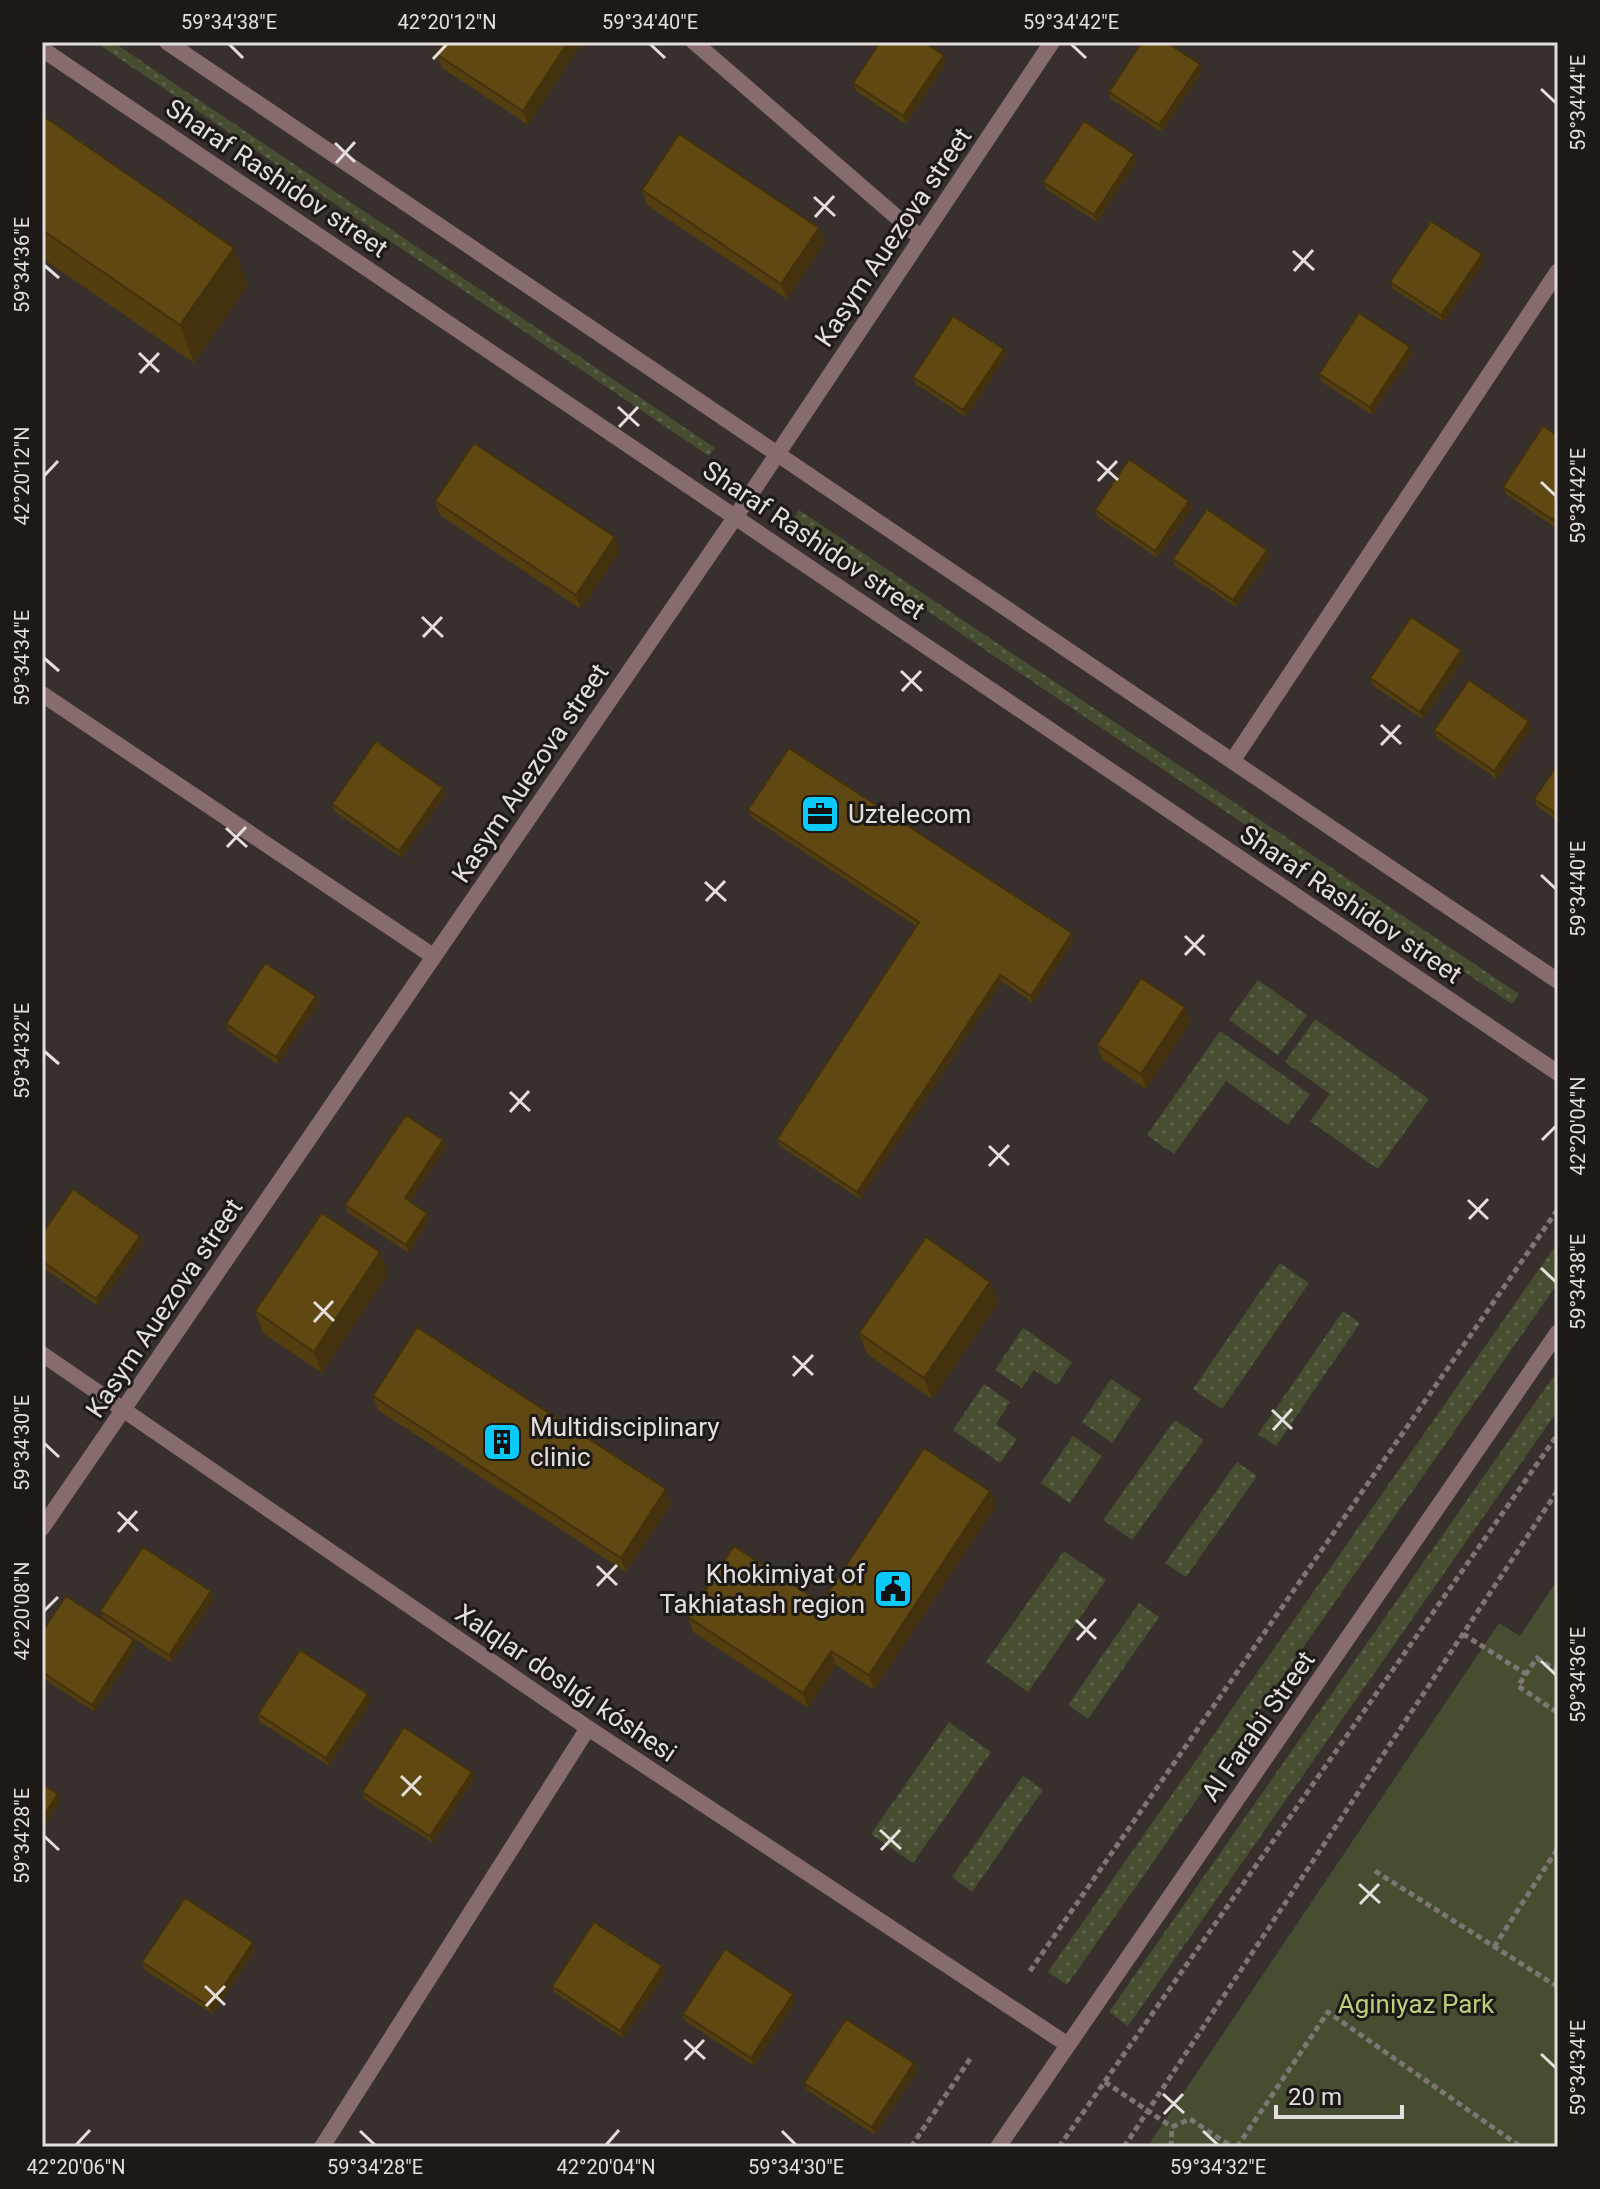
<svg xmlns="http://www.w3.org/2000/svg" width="1600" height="2189" font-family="Roboto,sans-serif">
  <defs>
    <pattern id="grass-dots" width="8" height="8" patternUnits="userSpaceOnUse" patternTransform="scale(2)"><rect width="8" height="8" fill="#474d31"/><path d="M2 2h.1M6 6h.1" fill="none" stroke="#61664e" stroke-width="1.8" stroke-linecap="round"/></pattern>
  </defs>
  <rect width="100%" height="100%" fill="#38302c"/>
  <path fill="url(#grass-dots)" d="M95 42H113L715 448 709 456Z
    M799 510 1519 994 1512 1004 792 520Z
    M1258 980 1307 1015 1278 1055 1229 1020Z
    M1315 1019 1429 1099 1378 1169 1310 1121 1330 1094 1285 1062Z
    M1220 1031 1310 1094 1288 1125 1226 1081 1174 1154 1147 1135Z
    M1558 1242V1283L1067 1985 1048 1972Z
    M1280 1263 1309 1283 1222 1409 1193 1389Z
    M1343 1311 1360 1323 1276 1446 1258 1434Z
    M1023 1328 1072 1362 1057 1385 1034 1370 1022 1388 995 1370Z
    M1558 1370V1410L1128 2026 1109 2012Z
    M1111 1379 1141 1399 1112 1443 1082 1422Z
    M984 1384 1010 1402 996 1424 1017 1439 1000 1463 953 1430Z
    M1175 1420 1204 1440 1132 1540 1103 1520Z
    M1073 1436 1102 1456 1070 1503 1041 1483Z
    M1237 1462 1257 1476 1186 1577 1165 1563Z
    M1064 1551 1106 1580 1028 1692 986 1662Z
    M1139 1603 1159 1617 1088 1719 1068 1705Z
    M949 1722 991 1752 913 1863 871 1834Z
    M1023 1776 1043 1790 972 1892 952 1877Z"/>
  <path fill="#474d31" d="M1558 1579V2147H1147L1499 1623 1520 1636Z"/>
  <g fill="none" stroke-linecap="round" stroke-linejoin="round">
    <path stroke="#7d7672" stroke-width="5" stroke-dasharray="6 4" stroke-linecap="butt" d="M1463 1634 1526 1674
      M1558 1672 1537 1658 1518 1686 1558 1713
      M1375 1871 1558 1987
      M1494 1947 1558 1848
      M1030 1971 1558 1209
      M1105 2082 1172 2127
      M1172 2127 1190 2119 1232 2147
      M911 2147 972 2056
      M1059 2147 1558 1434
      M1124 2147 1558 1490
      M1171 2147 1172 2127
      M1237 2147 1328 2012 1521 2147"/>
    <path stroke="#876c6e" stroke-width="16" d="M694 42 921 238
      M42 694 433 956
      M1233 760 1558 271
      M322 2147 588 1728"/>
    <path stroke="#876c6e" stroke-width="16" d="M167 42 1558 981
      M42 49 1558 1073
      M42 1354 588 1728 1068 2045
      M42 1528 736 516 1052 42
      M998 2147 1558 1332"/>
  </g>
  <path fill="#533e0f" d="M580 46 528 125 442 68 436 54Z
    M944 55 946 63 906 124 856 91 853 83Z
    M1200 64 1202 72 1162 132 1111 99 1109 92Z
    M42 115 248 285 194 363 42 258Z
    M1137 161 1097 222 1046 189 1043 182Z
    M642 190 825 242 787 299 647 205Z
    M1484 262 1444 322 1393 289 1390 282Z
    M1410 347 1413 354 1372 415 1322 382 1319 374Z
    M1004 349 1006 356 966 417 916 384 913 377Z
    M1558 436V524L1556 528 1506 494 1503 487Z
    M435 501 620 551 581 609 440 515Z
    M1192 508 1157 558 1098 517 1095 510Z
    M1270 557 1236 607 1175 566 1173 559Z
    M1464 658 1423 719 1373 686 1370 678Z
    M1531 729 1497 779 1437 738 1434 730Z
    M1558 764V821L1537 806 1534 799Z
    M443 788 445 795 402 858 335 812 332 804Z
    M748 810 1074 940 1033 1003 1002 982 860 1199 780 1146 777 1139 916 926 751 817Z
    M319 1003 278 1064 228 1031 226 1024Z
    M1185 1007 1191 1021 1146 1089 1102 1059 1097 1045Z
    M443 1140 446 1147 410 1202 427 1213 429 1220 409 1253 348 1213 345 1205Z
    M42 1234 143 1243 98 1306 42 1267Z
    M388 1274 322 1373 263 1333 255 1311Z
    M990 1282 998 1303 932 1399 867 1354 859 1333Z
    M373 1396 671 1504 626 1572 378 1410Z
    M990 1491 996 1506 874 1690 836 1665 808 1708 693 1632 688 1617 821 1603Z
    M211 1591 214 1599 171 1663 103 1618 100 1611Z
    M42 1632 136 1648 95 1712 42 1678Z
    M368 1694 371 1701 329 1766 260 1722 258 1714Z
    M472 1772 474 1779 433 1843 364 1799 362 1792Z
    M255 1950 213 2014 145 1970 142 1962Z
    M665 1974 623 2038 555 1993 552 1986Z
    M793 1994 796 2001 754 2066 685 2021 683 2014Z
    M914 2063 917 2071 875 2135 807 2090 804 2083Z"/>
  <path fill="#43320d" d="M568 42H579L580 46 528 125 523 111Z
    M944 55 946 63 906 124 903 116Z
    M1200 64 1202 72 1162 132 1159 125Z
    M1134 154 1137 161 1097 222 1094 215Z
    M819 228 825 242 787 299 781 284Z
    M234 248 248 285 194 363 180 325Z
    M1482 254 1484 262 1444 322 1441 315Z
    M1410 347 1413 354 1372 415 1370 407Z
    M1004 349 1006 356 966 417 963 410Z
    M1189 501 1192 508 1157 558 1155 551Z
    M1558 513V524L1556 528 1553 520Z
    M615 537 620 551 581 609 576 595Z
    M1267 550 1270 557 1236 607 1233 600Z
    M1461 650 1464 658 1423 719 1420 712Z
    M1529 721 1531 729 1497 779 1494 771Z
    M443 788 445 795 402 858 399 851Z
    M1072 933 1074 940 1033 1003 1031 996Z
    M1000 975 1002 982 860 1199 857 1192Z
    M316 996 319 1003 278 1064 276 1057Z
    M1185 1007 1191 1021 1146 1089 1141 1074Z
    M443 1140 446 1147 408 1206 405 1198Z
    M427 1213 429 1220 409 1253 406 1245Z
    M140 1236 143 1243 98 1306 96 1299Z
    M380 1252 388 1274 322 1373 314 1352Z
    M990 1282 998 1303 932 1399 924 1378Z
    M666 1489 671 1504 626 1572 621 1558Z
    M990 1491 996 1506 874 1690 869 1675Z
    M211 1591 214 1599 171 1663 169 1655Z
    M134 1640 136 1648 95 1712 92 1705Z
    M831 1651 836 1665 808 1708 803 1693Z
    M368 1694 371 1701 329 1766 326 1758Z
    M472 1772 474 1779 433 1843 430 1836Z
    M58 1794 60 1802 42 1830V1818Z
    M253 1942 255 1950 213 2014 210 2007Z
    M662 1966 665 1974 623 2038 620 2031Z
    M793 1994 796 2001 754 2066 751 2058Z
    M914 2063 917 2071 875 2135 872 2127Z"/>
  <path fill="#604812" stroke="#43320d" stroke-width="2" d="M444 42H568L523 111 436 54Z
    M880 42H923L944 55 903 116 853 83Z
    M1142 42H1166L1200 64 1159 125 1109 92Z
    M42 115 234 248 180 325 42 230Z
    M1084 121 1134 154 1094 215 1043 182Z
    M679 134 819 228 781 284 642 190Z
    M1431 221 1482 254 1441 315 1390 282Z
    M1359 313 1410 347 1370 407 1319 374Z
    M953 316 1004 349 963 410 913 377Z
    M1543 426 1558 436V513L1553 520 1503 487Z
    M474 443 615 537 576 595 435 501Z
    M1129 459 1189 501 1155 551 1095 510Z
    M1207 509 1267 550 1233 600 1173 559Z
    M1411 617 1461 650 1420 712 1370 678Z
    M1469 680 1529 721 1494 771 1434 730Z
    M376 741 443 788 399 851 332 804Z
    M789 748 1072 933 1031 996 1000 975 857 1192 777 1139 919 922 748 810Z
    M1558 764V815L1534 799Z
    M265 963 316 996 276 1057 226 1024Z
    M1141 978 1185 1007 1141 1074 1097 1045Z
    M406 1115 443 1140 405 1198 427 1213 406 1245 345 1205Z
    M73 1189 140 1236 96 1299 42 1261V1234Z
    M322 1213 380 1252 314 1352 255 1311Z
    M926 1237 990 1282 924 1378 859 1333Z
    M417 1327 666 1489 621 1558 373 1396Z
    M924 1448 990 1491 869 1675 831 1651 803 1693 688 1617 734 1546 821 1603Z
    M143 1547 211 1591 169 1655 100 1611Z
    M66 1596 134 1640 92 1705 42 1672V1632Z
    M300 1650 368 1694 326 1758 258 1714Z
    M404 1727 472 1772 430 1836 362 1792Z
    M42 1784 58 1794 42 1818Z
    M185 1898 253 1942 210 2007 142 1962Z
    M594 1922 662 1966 620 2031 552 1986Z
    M725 1949 793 1994 751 2058 683 2014Z
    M846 2019 914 2063 872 2127 804 2083Z"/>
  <path fill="none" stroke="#e4dfdc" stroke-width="3" d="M229 44 243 58M650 44 665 58M1071 44 1086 58M433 59 447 44M1541 89 1556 103M335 143 355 162M336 163 355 142M814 197 835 216M815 217 834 196M1293 251 1314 270M44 265 59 278M1294 271 1313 250M139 353 159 372M140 373 159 353M618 407 639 426M619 427 638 407M1097 461 1118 480M44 476 58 461M1098 481 1117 461M1541 482 1556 496M422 617 443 637M423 637 442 617M44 658 59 671M901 671 922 691M902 691 921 671M1381 725 1401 744M1381 745 1400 725M226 828 247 847M227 847 246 827M1541 875 1556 889M705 882 726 901M706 901 725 881M1185 936 1205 955M1185 955 1204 935M44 1051 59 1064M510 1092 530 1111M510 1112 529 1091M1542 1140 1556 1126M989 1146 1009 1165M989 1166 1009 1145M1468 1200 1488 1219M1469 1219 1488 1199M1541 1268 1556 1282M314 1302 334 1321M314 1322 333 1301M793 1356 813 1375M793 1376 813 1355M1272 1410 1292 1429M1273 1430 1292 1409M44 1443 59 1457M118 1512 138 1531M118 1532 137 1511M597 1566 617 1585M597 1586 617 1565M44 1611 58 1597M1076 1620 1096 1639M1077 1640 1096 1619M1541 1661 1556 1675M401 1776 421 1795M402 1796 421 1776M880 1830 901 1849M44 1836 59 1850M881 1850 900 1830M1359 1884 1380 1903M1360 1904 1379 1884M205 1986 225 2005M206 2006 225 1986M684 2040 705 2059M1541 2054 1556 2068M685 2060 704 2040M1163 2094 1184 2113M1164 2114 1183 2094M360 2131 375 2145M782 2131 796 2145M1203 2131 1218 2145M76 2145 90 2130M606 2145 619 2130"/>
  <defs>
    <g id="office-square" transform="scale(2)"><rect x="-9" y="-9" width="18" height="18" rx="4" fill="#09cafa" stroke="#1d1917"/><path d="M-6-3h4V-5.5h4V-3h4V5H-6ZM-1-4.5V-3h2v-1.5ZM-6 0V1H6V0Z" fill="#111"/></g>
    <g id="building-square" transform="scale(2)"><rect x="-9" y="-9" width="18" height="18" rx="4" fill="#09cafa" stroke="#1d1917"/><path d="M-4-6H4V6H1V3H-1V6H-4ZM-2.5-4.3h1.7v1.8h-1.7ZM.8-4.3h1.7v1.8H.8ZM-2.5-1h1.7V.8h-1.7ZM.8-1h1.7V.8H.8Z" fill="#111"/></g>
    <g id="civic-square" transform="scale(2)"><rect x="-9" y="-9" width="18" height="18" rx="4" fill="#09cafa" stroke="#1d1917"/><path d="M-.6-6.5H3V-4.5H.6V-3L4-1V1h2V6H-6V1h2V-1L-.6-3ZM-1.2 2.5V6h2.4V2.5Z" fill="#111"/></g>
  </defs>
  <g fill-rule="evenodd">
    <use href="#office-square" x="820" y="814"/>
    <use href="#building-square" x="502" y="1442"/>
    <use href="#civic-square" x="893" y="1589"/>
  </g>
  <g text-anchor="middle" stroke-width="6" stroke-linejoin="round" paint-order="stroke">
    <g font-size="26" fill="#e4dfdc" stroke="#1d1917">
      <text transform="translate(277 178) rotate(34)" y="9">Sharaf Rashidov street</text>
      <text transform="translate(893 237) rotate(-56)" y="9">Kasym Auezova street</text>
      <text transform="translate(814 540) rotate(34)" y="9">Sharaf Rashidov street</text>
      <text transform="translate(530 773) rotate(-56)" y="9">Kasym Auezova street</text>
      <text transform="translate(1351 904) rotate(34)" y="9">Sharaf Rashidov street</text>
      <text transform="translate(164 1308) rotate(-56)" y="9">Kasym Auezova street</text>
      <text transform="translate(566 1683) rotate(34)" y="9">Xalqlar doslıǵı kóshesi</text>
      <text transform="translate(1258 1726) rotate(-55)" y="9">Al Farabi Street</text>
    </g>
    <g font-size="26" fill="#e4dfdc" stroke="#1d1917" text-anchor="start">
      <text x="848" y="823">Uztelecom</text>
      <text x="530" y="1436">Multidisciplinary<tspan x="530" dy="30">clinic</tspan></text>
      <text x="865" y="1583" text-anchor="end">Khokimiyat of<tspan x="865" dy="30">Takhiatash region</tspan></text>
    </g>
    <g font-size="26" fill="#bece7d" stroke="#1d1917">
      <text x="1416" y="2013">Aginiyaz Park</text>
    </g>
  </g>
  <rect width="1600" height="2189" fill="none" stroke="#1d1917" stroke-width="88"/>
  <path d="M1276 2105v12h126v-12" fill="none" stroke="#e4dfdc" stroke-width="4"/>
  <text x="1288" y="2105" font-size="24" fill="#e4dfdc" stroke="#1d1917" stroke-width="6" paint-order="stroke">20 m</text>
  <rect x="44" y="44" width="1512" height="2101" fill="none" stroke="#e4dfdc" stroke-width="3"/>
  <g font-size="20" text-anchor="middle" fill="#e4dfdc">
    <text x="229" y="29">59°34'38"E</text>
    <text x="447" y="29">42°20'12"N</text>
    <text x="650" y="29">59°34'40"E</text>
    <text x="1071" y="29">59°34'42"E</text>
    <text transform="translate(1578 103) rotate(-90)" y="7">59°34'44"E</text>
    <text transform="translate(22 265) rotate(-90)" y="7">59°34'36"E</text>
    <text transform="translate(22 476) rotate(-90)" y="7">42°20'12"N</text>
    <text transform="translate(1578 496) rotate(-90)" y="7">59°34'42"E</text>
    <text transform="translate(22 658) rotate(-90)" y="7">59°34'34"E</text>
    <text transform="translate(1578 889) rotate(-90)" y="7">59°34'40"E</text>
    <text transform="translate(22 1051) rotate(-90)" y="7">59°34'32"E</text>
    <text transform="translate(1578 1126) rotate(-90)" y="7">42°20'04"N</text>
    <text transform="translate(1578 1282) rotate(-90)" y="7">59°34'38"E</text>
    <text transform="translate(22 1443) rotate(-90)" y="7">59°34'30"E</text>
    <text transform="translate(22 1611) rotate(-90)" y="7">42°20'08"N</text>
    <text transform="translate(1578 1675) rotate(-90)" y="7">59°34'36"E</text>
    <text transform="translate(22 1836) rotate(-90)" y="7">59°34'28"E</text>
    <text transform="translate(1578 2068) rotate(-90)" y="7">59°34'34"E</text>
    <text x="76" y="2174">42°20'06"N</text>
    <text x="375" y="2174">59°34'28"E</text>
    <text x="606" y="2174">42°20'04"N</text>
    <text x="796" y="2174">59°34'30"E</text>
    <text x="1218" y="2174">59°34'32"E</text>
  </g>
</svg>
